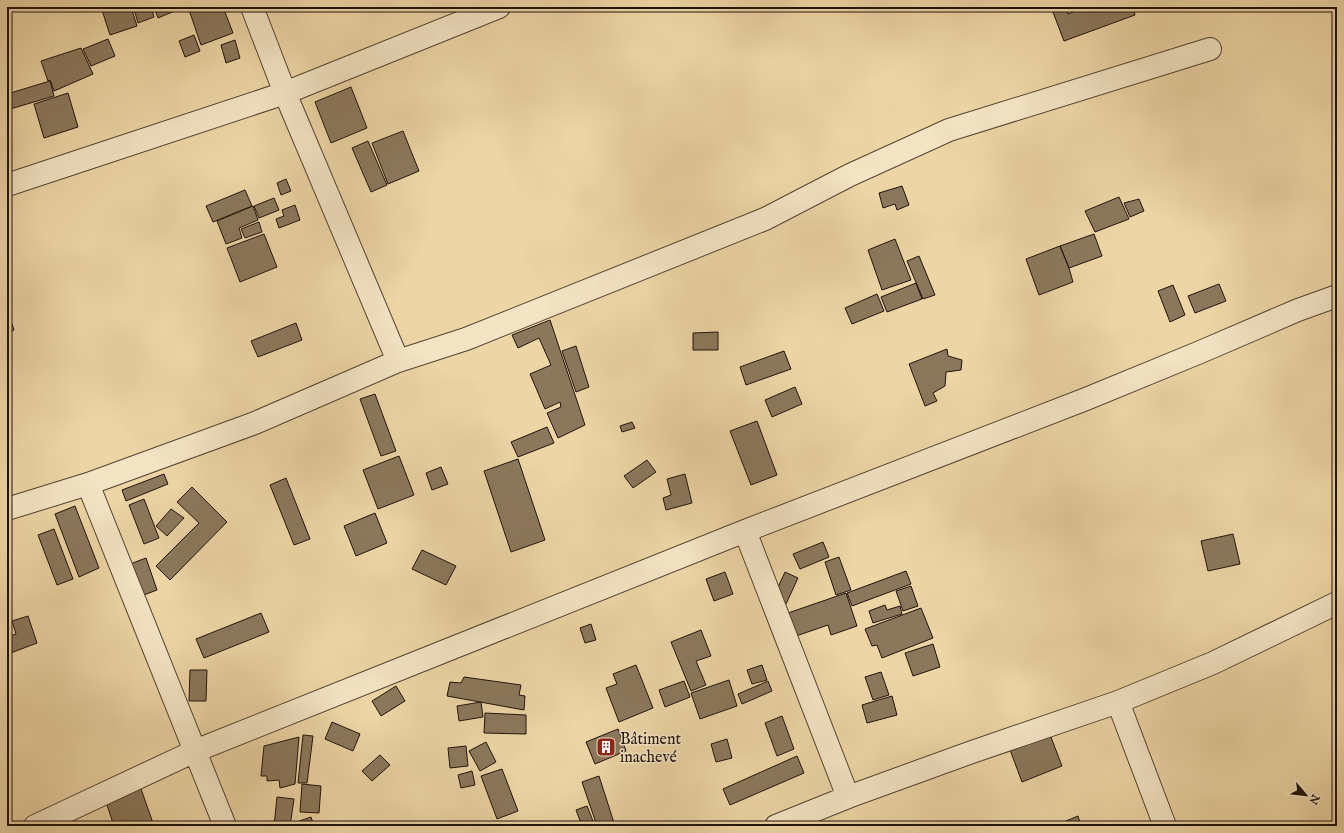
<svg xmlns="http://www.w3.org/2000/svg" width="1344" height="833" font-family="'IM FELL English',serif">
  <rect width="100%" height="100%" fill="#edd5a5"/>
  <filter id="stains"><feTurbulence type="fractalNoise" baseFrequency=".005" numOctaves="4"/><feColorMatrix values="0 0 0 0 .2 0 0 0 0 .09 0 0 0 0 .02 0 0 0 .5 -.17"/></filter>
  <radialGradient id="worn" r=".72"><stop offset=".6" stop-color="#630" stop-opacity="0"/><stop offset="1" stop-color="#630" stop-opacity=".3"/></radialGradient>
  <path fill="#8b785c" stroke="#20130c" d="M101 7H131L137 26 110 35Z
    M140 7H151L154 17 138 23 134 9Z
    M154 7H184L158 18Z
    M188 7H223L233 33 201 45Z
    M1051 7H1066L1068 14 1086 7H1133L1135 15 1064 41Z
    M194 35 200 51 185 57 179 41Z
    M108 39 115 56 91 66 83 49Z
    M235 40 240 58 226 63 221 45Z
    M81 48 93 74 54 91 50 80 48 81 41 61Z
    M50 81 54 96 7 110V94Z
    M351 87 367 128 331 143 315 102Z
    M68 93 78 127 44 138 34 104Z
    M403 131 419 171 388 184 372 143Z
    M368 141 387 185 371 192 352 148Z
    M286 179 291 191 281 195 277 183Z
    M902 186 909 205 897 210 895 204 883 208 879 193Z
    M245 190 252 206 213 222 206 206Z
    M1119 197 1129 219 1095 232 1085 211Z
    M274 198 279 210 259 218 254 206Z
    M1139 199 1144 211 1130 217 1124 203Z
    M295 205 300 220 279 228 276 219 284 216 282 210Z
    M253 206 258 220 239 228 242 238 226 244 217 221Z
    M259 222 262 232 245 238 241 229Z
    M264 234 277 267 240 282 227 248Z
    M1094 234 1102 256 1069 268 1060 246Z
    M895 239 911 280 882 290 868 250Z
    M1060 246 1069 268 1073 282 1039 295 1026 259Z
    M919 256 935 295 923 299 907 261Z
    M916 283 922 299 887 312 881 297Z
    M1219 284 1226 301 1195 313 1188 296Z
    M1173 285 1185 315 1170 322 1158 291Z
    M877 294 884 311 852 324 845 308Z
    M7 309 14 330 7 333Z
    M550 320 585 425 558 438 547 413 561 407 560 402 545 409 530 374 551 365 539 338 518 348 512 335Z
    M296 323 302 340 258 357 251 341Z
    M718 332V350H693V333Z
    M576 346 589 387 576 392 562 351Z
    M947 349 948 356 962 360 961 370 946 372 945 386 933 393 937 401 925 406 909 364Z
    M784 351 791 369 746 385 740 367Z
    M795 387 802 404 772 417 765 400Z
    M375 394 396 451 381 456 360 399Z
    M757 421 777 475 751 485 730 431Z
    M632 422 635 428 622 432 620 426Z
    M547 427 554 443 518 457 511 442Z
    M399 456 414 495 378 509 363 470Z
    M518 459 545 540 511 552 484 471Z
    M647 460 656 472 633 488 624 476Z
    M441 467 448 484 432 490 426 473Z
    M164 474 168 484 126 501 122 490Z
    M685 474 692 503 666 510 663 498 671 495 667 479Z
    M286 478 310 539 294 545 270 485Z
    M192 487 227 522 170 580 156 566 199 523 177 502Z
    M144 499 159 538 144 544 129 505Z
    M75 506 99 568 79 577 55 514Z
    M171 509 184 518 167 536 156 526Z
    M375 513 387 543 356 556 344 526Z
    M54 529 73 579 57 585 38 535Z
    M1233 534 1240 564 1208 571 1201 541Z
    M823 542 829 557 800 569 793 554Z
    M422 550 456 566 446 585 412 569Z
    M839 557 851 590 836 595 825 562Z
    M146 558 157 590 141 596 130 564Z
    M906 571 911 584 852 606 847 593Z
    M725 572 733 594 714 601 706 579Z
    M785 572 798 578 786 604 773 598Z
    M911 586 918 606 903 611 896 591Z
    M846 593 857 626 831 635 828 625 796 636 788 613Z
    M885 605 887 610 900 606 902 614 873 623 869 611Z
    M921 608 933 638 882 658 877 645 872 646 865 629Z
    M261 613 269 632 204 658 196 639Z
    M28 616 37 643 8 654 7 637 16 634 12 621Z
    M591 624 596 640 585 643 580 628Z
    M701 630 711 656 696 661 706 685 691 691 671 642Z
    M933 644 940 667 913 676 905 653Z
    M636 665 653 708 619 722 606 688 617 684 613 674Z
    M762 665 767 680 752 684 747 670Z
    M190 670H207L206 701H189Z
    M881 672 889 695 873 700 865 677Z
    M464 677 521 685 519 695 525 696 524 710 447 696 450 682 461 683Z
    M729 680 737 706 700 719 691 693Z
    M684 681 690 697 665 707 659 690Z
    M768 681 772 691 742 704 738 694Z
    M396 686 405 701 381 716 372 701Z
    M892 696 897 715 867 723 862 705Z
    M481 702 483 717 459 721 457 706Z
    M485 713 526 715V734L484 733Z
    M782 716 794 749 777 756 765 723Z
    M332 722 360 734 353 751 325 739Z
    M618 729 626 751 595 764 586 742Z
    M1049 732 1062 766 1022 782 1009 747Z
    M303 735 313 736 307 783H298Z
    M299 737 295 784 280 788 279 780 267 781V776H261L264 746Z
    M727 739 732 758 716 762 711 744Z
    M486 742 496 762 480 771 469 751Z
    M466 746 468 766 450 768 448 748Z
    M380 755 390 765 372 781 362 771Z
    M797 756 804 773 730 805 723 789Z
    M502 769 518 811 497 819 481 776Z
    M472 771 475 785 461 788 458 775Z
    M599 776 615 826H597L582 782Z
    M302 784 321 786 319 813 300 812Z
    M140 786 154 826H114L105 799Z
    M277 797 294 799 290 826H274Z
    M587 806 595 826H582L576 810Z
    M1078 816 1081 826H1069L1066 821Z
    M311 817 314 826H291V824Z"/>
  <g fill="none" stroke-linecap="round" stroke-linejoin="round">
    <g stroke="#534432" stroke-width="24">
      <path id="minor" d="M252 7 285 93 398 361
        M7 185 285 93 499 7
        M88 484 225 826
        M7 509 88 484 255 423 398 361 466 339 765 219 850 175 949 130 1210 49
        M745 531 848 797
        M1118 702 1165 826
        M35 826 195 751 745 531 1086 399 1198 353 1298 310 1337 296
        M776 826 848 797 972 752 1118 702 1213 663 1337 603"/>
    </g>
    <use href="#minor" stroke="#f3e4c4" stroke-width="22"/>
  </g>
  <defs>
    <g id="building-square" transform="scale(1)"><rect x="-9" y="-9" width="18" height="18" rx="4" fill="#8f2418" stroke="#f3e4c4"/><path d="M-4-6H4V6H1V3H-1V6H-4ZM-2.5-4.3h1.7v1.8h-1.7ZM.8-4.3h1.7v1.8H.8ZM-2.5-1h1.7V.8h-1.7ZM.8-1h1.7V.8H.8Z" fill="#fff"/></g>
  </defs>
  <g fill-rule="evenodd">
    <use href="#building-square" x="606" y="747"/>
  </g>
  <g text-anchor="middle" stroke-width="3" stroke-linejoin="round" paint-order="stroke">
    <g font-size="16" fill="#20130c" stroke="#f3e4c4" text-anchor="start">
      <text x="620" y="744">Bâtiment<tspan x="620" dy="18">inachevé</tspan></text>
    </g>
  </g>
  <rect width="1344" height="833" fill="none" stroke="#edd5a5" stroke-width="24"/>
  <rect x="8" y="8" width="1328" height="817" fill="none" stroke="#20130c" stroke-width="2"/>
  <rect x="12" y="12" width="1320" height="809" fill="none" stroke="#20130c"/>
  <g transform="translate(1306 795) rotate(118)" stroke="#f3e4c4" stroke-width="3" paint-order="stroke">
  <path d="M0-3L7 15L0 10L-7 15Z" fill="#20130c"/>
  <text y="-6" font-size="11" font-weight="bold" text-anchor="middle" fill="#20130c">N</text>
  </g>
  <rect width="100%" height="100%" filter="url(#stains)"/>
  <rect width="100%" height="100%" fill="url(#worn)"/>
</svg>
